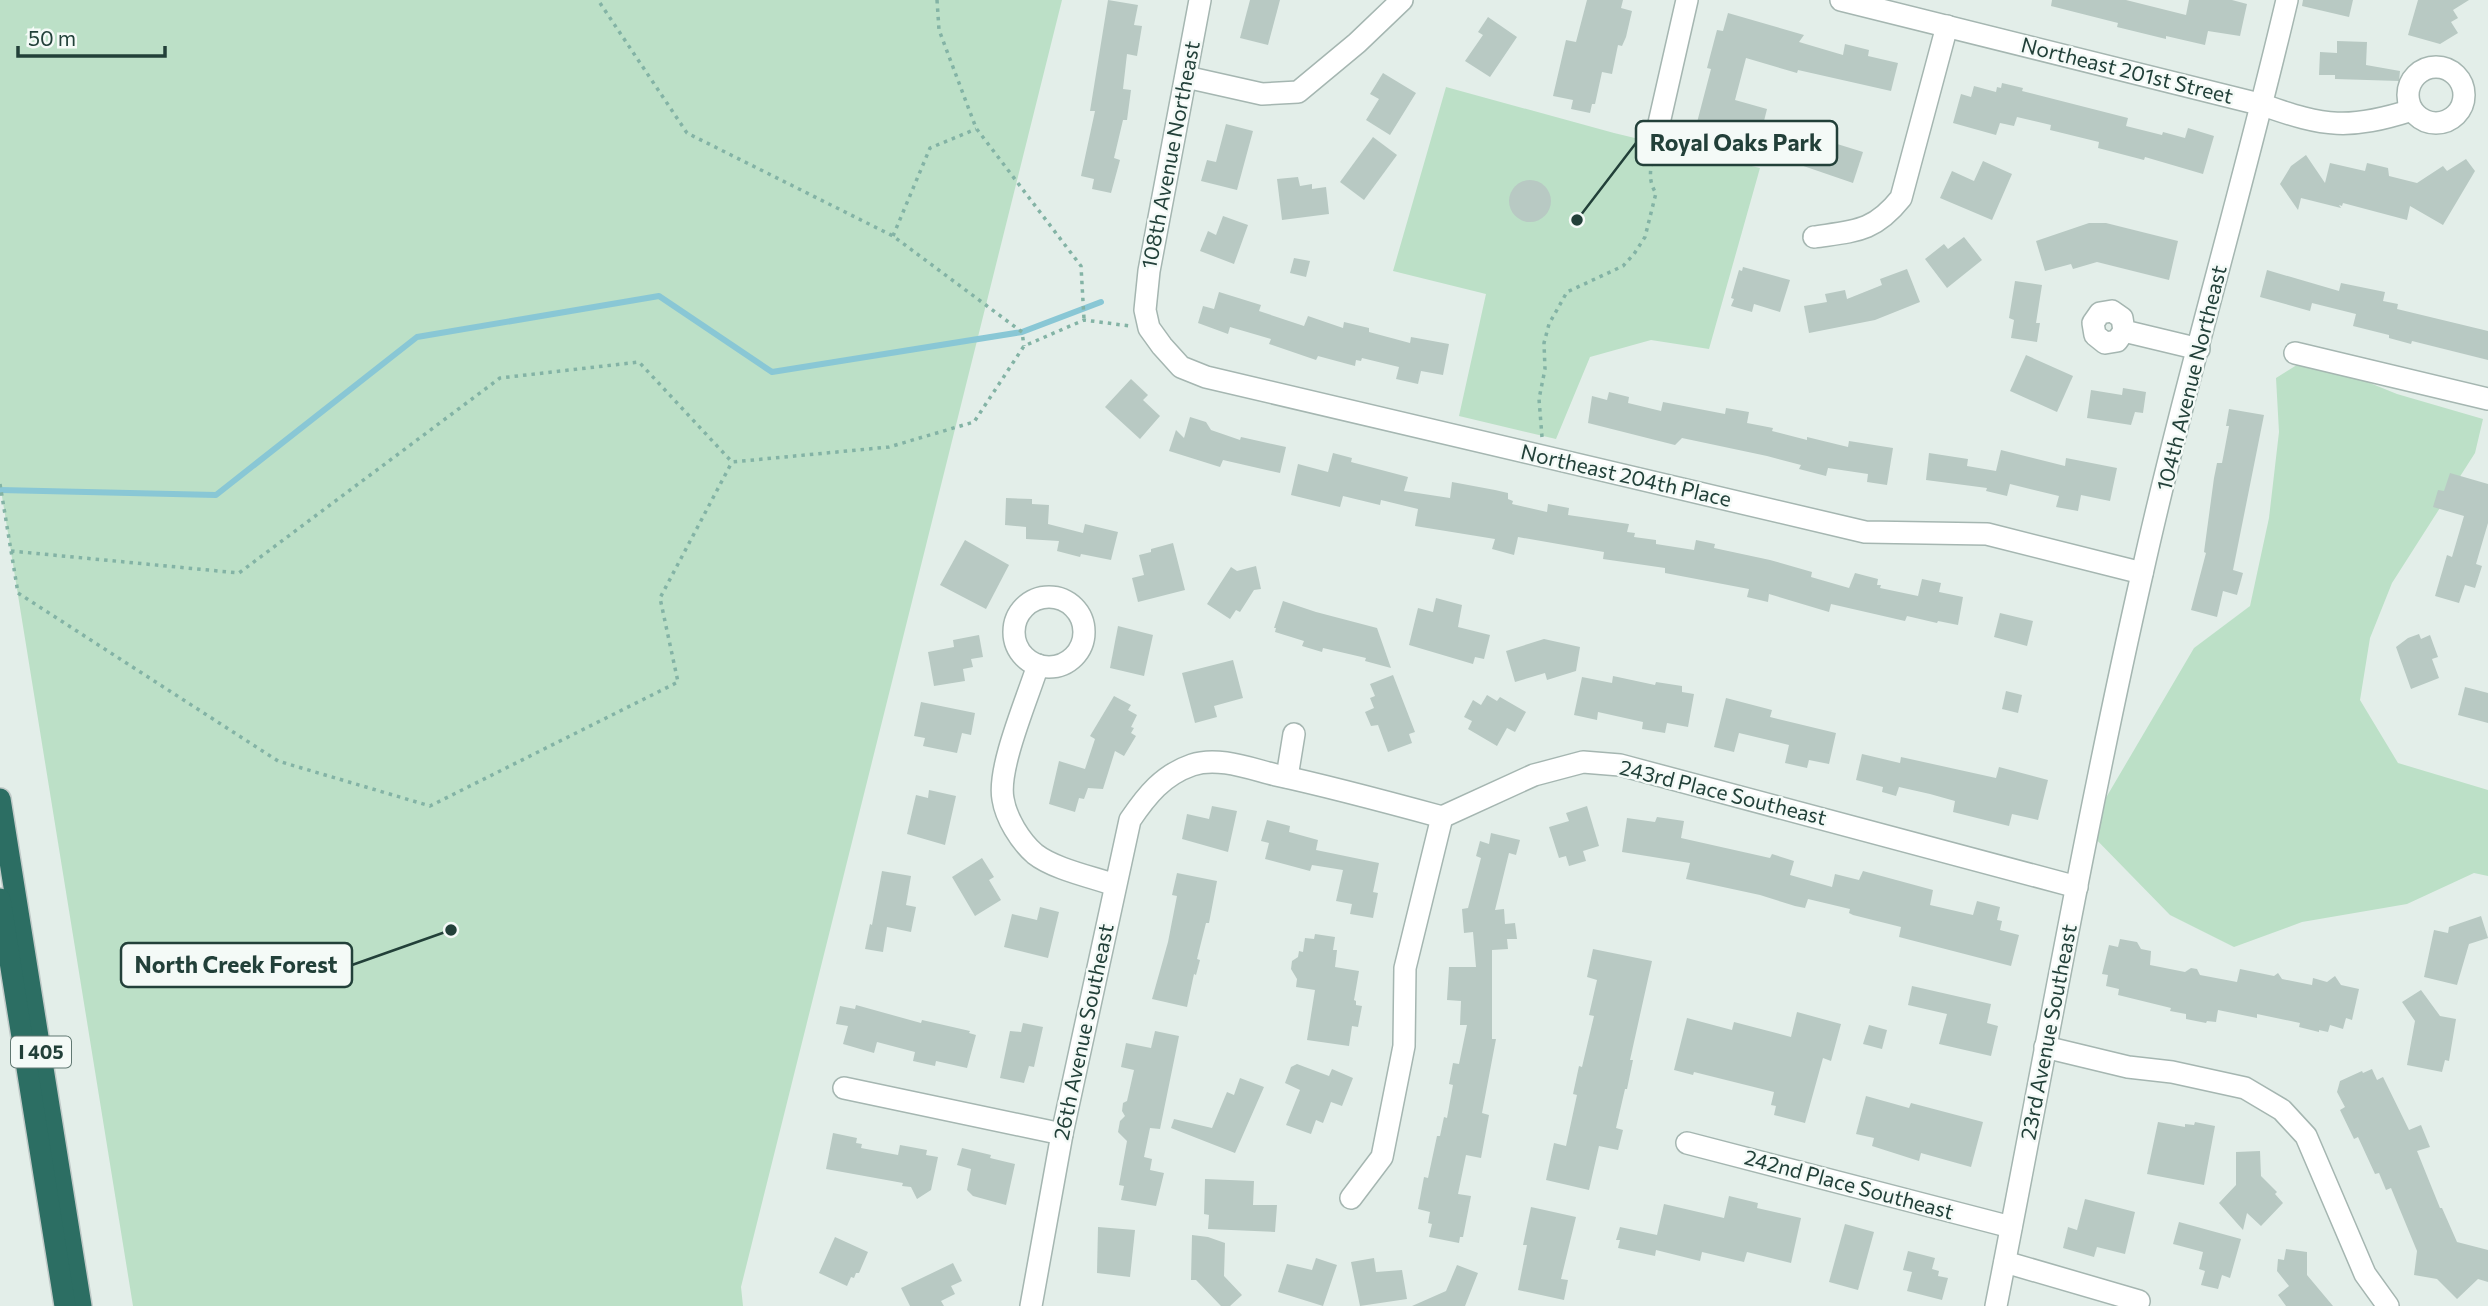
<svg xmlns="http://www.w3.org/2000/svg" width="2488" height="1306" font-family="Commissioner,sans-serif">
  <rect width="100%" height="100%" fill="#e3eee9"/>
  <g fill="#bce0c7">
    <path d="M0,0H1062L741,1287L743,1306H133L0,484Z"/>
    <path d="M1446,87L1614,133L1760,168L1709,349L1651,340L1590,357L1556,439L1459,416L1486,294L1393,271Z"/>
    <path d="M2308,358L2397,394L2483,419L2475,453L2392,583L2370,638L2360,700L2398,763L2488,790V876L2474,873L2407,904L2302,922L2234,947L2170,915L2087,830L2194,648L2250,606L2269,518L2279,432L2276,378Z"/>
  </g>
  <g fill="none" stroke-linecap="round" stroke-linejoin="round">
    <path stroke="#89c7d5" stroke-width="6" d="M0,490L216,495L417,337L659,296L772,372L1022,332L1101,302"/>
  </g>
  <g fill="#b8c9c3">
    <path d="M1108,0L1138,5L1134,25L1142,26L1137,56L1127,54L1123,89L1131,90L1127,120H1123L1114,158L1120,160L1111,193L1092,189L1094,179L1081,176L1095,111H1090Z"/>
    <path d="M1250,0H1280L1268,45L1240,38Z"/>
    <path d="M1587,0H1623L1621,8L1632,11L1626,37L1622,46L1618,45L1612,74L1602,72L1595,104H1592L1590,113L1571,109L1573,100L1553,96L1566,40L1576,42Z"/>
    <path d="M2052,0H2126L2186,15L2189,0H2232L2247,4L2240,36L2208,31L2205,45L2166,36V39L2117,27L2118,23L2051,6Z"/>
    <path d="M2303,0H2353L2349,17L2302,6Z"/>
    <path d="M2418,0H2469L2453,10L2458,18L2451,22L2458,33L2440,44L2408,35Z"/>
    <path d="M1728,13L1804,35L1799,42L1843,55L1845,44L1869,50L1868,56L1898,63L1891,91L1798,70L1797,73L1746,58L1735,100L1767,109L1759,141L1738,136L1737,141L1695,130L1711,69L1707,68L1717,30L1723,31Z"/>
    <path d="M1488,17L1517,37L1490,77L1465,61L1483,35L1478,32Z"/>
    <path d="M2337,41L2367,42L2366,65L2400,71L2399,81L2335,79V75H2319L2320,52L2337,53Z"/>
    <path d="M1383,73L1416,93L1390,135L1366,120L1379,99L1370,94Z"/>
    <path d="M2002,83L2023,88L2022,91L2128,118L2126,126L2162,135L2163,132L2185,138L2188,128L2214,136L2203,174L2145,157L2144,160L2098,148L2099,142L2050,130L2051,125L2017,117L2014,126L2000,123L1996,135L1953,123L1961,94L1971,97L1974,86L1996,92L1997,87L2001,88Z"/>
    <path d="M1226,124L1253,131L1237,190L1201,181L1207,160L1216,162Z"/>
    <path d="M1792,130L1863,152L1853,183L1783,159Z"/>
    <path d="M1373,137L1397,155L1364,200L1340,182Z"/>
    <path d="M2306,155L2325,183L2330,163L2365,171L2367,163L2388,168L2389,176L2417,183L2443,166L2447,171L2466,159L2475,171L2443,225L2410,206L2407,220L2343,203L2342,206L2339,205L2341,208L2301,198L2298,210L2280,184L2291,166Z"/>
    <path d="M1983,161L2012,174L1992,220L1940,198L1952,171L1974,181Z"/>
    <path d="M1298,177L1300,186L1312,184V189L1326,187L1329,214L1282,220L1277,179Z"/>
    <circle cx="1530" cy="201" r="21"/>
    <path d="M1223,216L1248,225L1234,264L1200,251L1208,231L1216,235Z"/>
    <path d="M2089,223H2106L2178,241L2169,280L2097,262L2073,269L2071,264L2045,271L2036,241Z"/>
    <path d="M1964,237L1982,260L1947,288L1925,259L1944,244L1948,249Z"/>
    <path d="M1294,258L1310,261L1306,277L1290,273Z"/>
    <path d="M1743,267L1790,280L1780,312L1754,304L1752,312L1731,306L1734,299L1731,298L1739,270L1742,271Z"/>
    <path d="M1907,269L1920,302L1875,320L1809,333L1804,306L1827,302L1825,294L1845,290L1847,299L1882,285L1880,279Z"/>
    <path d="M2267,270L2339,291L2341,283L2385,292L2383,301L2398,304L2397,309L2488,331V360L2412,341L2411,344L2389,338V335L2353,326L2356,314L2312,303L2310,311L2260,297Z"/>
    <path d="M2015,281L2042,285L2036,323H2040L2037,342L2011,338L2014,320L2009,318Z"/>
    <path d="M1219,292L1261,305L1259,311L1304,326L1308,316L1343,328L1344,322L1369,328V332L1410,343L1411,337L1449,344L1443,375L1421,371L1418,384L1396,379L1399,367L1362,358L1361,361L1356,360L1355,366L1318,356L1316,360L1269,344L1271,339L1230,327L1228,334L1198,323L1203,306L1214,309Z"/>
    <path d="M2026,355L2073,376L2057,412L2010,391Z"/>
    <path d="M1131,379L1148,395L1143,400L1160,416L1140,439L1105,407Z"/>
    <path d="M2123,388L2146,392L2143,413L2135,412L2131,425L2087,418L2091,390L2122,395Z"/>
    <path d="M1609,392L1629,397L1628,403L1661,411L1663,402L1725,414L1726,408L1749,412L1747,423L1773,428L1772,431L1807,440V437L1848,447L1849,441L1893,448L1887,485L1867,482L1868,474L1828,468L1826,476L1799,469L1801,465L1767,456L1682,438L1675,445L1588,423L1592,396L1607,400Z"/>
    <path d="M2229,409L2264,415L2233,570L2243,573L2237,595L2223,591L2217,617L2191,610L2206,553L2204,552L2214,478L2217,463H2222L2229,426H2226Z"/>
    <path d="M1190,417L1206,422L1211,430L1240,440L1241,437L1286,447L1280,473L1223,460L1220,467L1169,451L1176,430L1184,438Z"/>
    <path d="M2001,450L2065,466L2066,458L2117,468L2110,501L2081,495L2078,511L2056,507L2059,496L2010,484L2007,496L1986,491L1987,488L1926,480L1929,453L1968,459L1967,466L1996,471Z"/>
    <path d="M1333,453L1352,458L1351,462L1408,477L1404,491L1450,498L1452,482L1495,490L1508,493V499L1513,501L1512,504L1547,512L1548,504L1569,508L1568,515L1629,524L1627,532L1635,533L1634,537L1656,540V544L1694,550L1696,540L1715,544L1714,548L1770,560L1812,572L1811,577L1849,588L1855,573L1878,579L1877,585H1881L1880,588L1918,596L1922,579L1941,583L1939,592L1963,597L1958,625L1938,621L1937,623L1907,616L1905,621L1831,604L1829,612L1769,594L1768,602L1747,597L1749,589L1665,573V568L1603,559L1604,552L1518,537L1514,555L1492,549L1495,539L1415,526L1418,509L1381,500L1380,505L1343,496L1340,507L1291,495L1298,464L1328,472Z"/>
    <path d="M2450,473L2488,484V523L2476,564L2482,566L2475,588L2465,585L2459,603L2435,596L2447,555L2452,557L2464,516L2433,507L2438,490L2444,491Z"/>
    <path d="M1006,498L1032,499V504L1049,505L1048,524L1083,533L1085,524L1118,532L1111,560L1081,554L1080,557L1057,551L1059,541L1026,539V527L1005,525Z"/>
    <path d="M965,540L1009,565L986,609L940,585Z"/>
    <path d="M1173,543L1185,590L1138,602L1132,578L1144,575L1139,555L1151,552V549Z"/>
    <path d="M1256,566L1261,589L1254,590L1240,612L1236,610L1230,619L1207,604L1231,567L1237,571Z"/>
    <path d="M1436,598L1462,605L1458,627L1490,635L1484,659L1475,657L1473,664L1409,645L1418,608L1433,612Z"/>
    <path d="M1283,601L1316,612L1377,628L1391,668L1365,661L1366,658L1323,648L1322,652L1302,646L1304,641L1275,632L1276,628H1274Z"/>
    <path d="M2000,613L2033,621L2027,646L1994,637Z"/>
    <path d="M1118,626L1153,635L1144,676L1110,668Z"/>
    <path d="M2419,634L2421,639L2430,635L2438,657L2432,659L2439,678L2411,689L2396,647L2408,638Z"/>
    <path d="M979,635L983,657L971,659L973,667L963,669L965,681L934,686L928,652L954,647L953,640Z"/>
    <path d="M1544,639L1580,647L1576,671L1547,680L1545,673L1515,682L1506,651Z"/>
    <path d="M1233,660L1243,698L1214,706L1217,717L1195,723L1182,673Z"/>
    <path d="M1393,675L1415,732L1409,734L1412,743L1388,752L1378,725L1371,726L1365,712L1374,708L1370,698L1375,696L1370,684Z"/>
    <path d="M1613,676L1655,685L1656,682L1682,686V692L1694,694L1688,727L1667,723L1665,733L1642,729L1643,722L1598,712L1597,720L1574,715L1582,677L1612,683Z"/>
    <path d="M2465,687L2488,693V723L2458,715Z"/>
    <path d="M2006,691L2022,695L2018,713L2002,709Z"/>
    <path d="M1487,695L1497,701L1500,697L1526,712L1515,732L1507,728L1497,746L1468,729L1472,721L1464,717L1473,700L1481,705Z"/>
    <path d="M1114,696L1131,705L1128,710L1137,715L1131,727L1134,728L1131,733L1136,736L1124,756L1115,751L1103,789L1088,788L1084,799L1079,798L1075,812L1049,804L1059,761L1085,769L1095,739L1090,736Z"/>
    <path d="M1726,698L1772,710L1770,717L1836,733L1829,764L1809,760L1807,768L1785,763L1789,745L1739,733L1734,752L1714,747Z"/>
    <path d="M921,702L975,713L971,735L962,733L957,753L923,746L925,738L914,736Z"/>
    <path d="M1862,754L1900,763L1901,757L1996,778L1999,767L2048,780L2038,820L2012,814L2009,826L1953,812L1955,801L1930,794L1899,787L1896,796L1882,792L1883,787L1856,780Z"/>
    <path d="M929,790L956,796L945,845L907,834L916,795L928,798Z"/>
    <path d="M1212,806L1237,811L1228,852L1182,839L1187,814L1209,819Z"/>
    <path d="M1587,806L1599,846L1583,851L1586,861L1569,866L1566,856L1559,858L1549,827L1569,821L1566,813Z"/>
    <path d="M1657,817L1684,821L1681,838L1770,858L1772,854L1794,861L1790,875L1832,887L1835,874L1859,880L1863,871L1933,890L1930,905L1973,915L1977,901L2000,907L1997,920L2002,921L2000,930L2019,935L2011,966L1899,937L1901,927L1853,915L1849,913L1850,909L1808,899L1805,908L1795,906L1760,895L1686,879L1690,863L1622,852L1627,818L1655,822Z"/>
    <path d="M1267,820L1290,826L1289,832L1318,840L1316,850L1379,863L1373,892L1378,893L1373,918L1350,914L1352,904L1336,901L1343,870L1312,865L1310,871L1265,859L1269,843L1261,841Z"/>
    <path d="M1491,833L1520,840L1516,855L1509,853L1495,910L1504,909L1505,924L1515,923L1517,939H1507L1508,949L1492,950V1039H1496L1482,1113L1489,1115L1481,1158L1466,1155L1458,1194L1471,1196L1463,1237H1460L1459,1243L1429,1237L1432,1224L1428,1223L1430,1212L1418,1209L1424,1177L1428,1178L1437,1136H1440L1444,1117L1447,1118L1453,1085L1449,1084L1453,1063L1459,1064L1467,1025H1460L1461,1001L1447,1000L1449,967H1476L1473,932L1464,933L1462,909L1468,908L1481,858L1476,856L1480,841L1489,844Z"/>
    <path d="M982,858L994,877L989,880L1001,900L975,916L952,877Z"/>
    <path d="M882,871L911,876L906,905L916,907L911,932L887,927L883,952L865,949L870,924L872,925Z"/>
    <path d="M1177,873L1217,881L1209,923H1206L1197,959L1200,960L1196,975L1194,974L1187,1007L1152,999L1168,942L1177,896L1172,895Z"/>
    <path d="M1040,907L1059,912L1048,958L1004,947L1012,914L1037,920Z"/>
    <path d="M2481,916L2488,938L2469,944L2457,985L2424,977L2434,930L2448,933L2449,927Z"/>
    <path d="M1315,934L1335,937L1333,950H1337L1335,967L1359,971L1354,1000L1356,1001V1005L1362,1006L1358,1027L1352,1026L1349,1046L1307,1040L1315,990L1296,987L1297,979L1291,969L1292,961L1298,957L1299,951L1303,952L1305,938L1314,939Z"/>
    <path d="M2120,939L2137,942L2141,949L2151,951L2150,965L2185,972L2191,968L2197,969L2200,975L2237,982L2240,969L2274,976L2278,973L2282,979L2312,985L2313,978L2327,982L2335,976L2341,985L2359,989L2352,1020L2346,1018L2343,1029L2330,1025L2328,1032L2319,1030V1032L2299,1027L2300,1023L2257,1014V1018L2218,1010L2216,1022L2207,1021L2206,1023L2186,1019V1014L2170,1011L2171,1008L2118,995L2119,989L2106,986L2108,975L2102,974L2109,945L2118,947Z"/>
    <path d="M1593,949L1652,961L1630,1060H1633L1627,1089H1625L1616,1128L1623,1130L1618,1150L1599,1146L1589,1190L1546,1180L1554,1143L1566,1146L1577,1095L1573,1094L1579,1066L1582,1067L1594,1016L1589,1015L1597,980L1587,977Z"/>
    <path d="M1912,986L1991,1004L1987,1023L1998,1026L1991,1056L1939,1044L1947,1014L1908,1005Z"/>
    <path d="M2421,990L2440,1016L2456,1019L2449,1061L2445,1060L2442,1072L2407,1065L2415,1021L2402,1002Z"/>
    <path d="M856,1005L921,1023L922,1020L970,1031L969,1033L976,1035L967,1068L936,1061L935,1066L913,1061L915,1052L877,1042L874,1053L843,1044L848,1026L836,1024L840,1006L855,1009Z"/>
    <path d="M1797,1012L1841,1024L1831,1061L1823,1058L1805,1123L1774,1115L1776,1106L1771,1105L1774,1092L1694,1072L1693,1075L1674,1070L1687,1018L1732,1030L1734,1022L1791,1037Z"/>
    <path d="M1023,1023L1043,1027L1034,1067L1029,1066L1024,1083L1000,1078L1010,1031L1021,1032Z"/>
    <path d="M1869,1025L1887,1030L1882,1049L1863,1044Z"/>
    <path d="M1155,1031L1179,1036L1160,1129L1150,1128L1144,1157L1152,1159L1150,1170L1164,1173L1156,1206L1121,1200L1124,1186L1119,1185L1127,1141L1118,1132L1120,1121L1125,1116L1122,1111L1123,1103L1127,1101L1134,1070L1121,1067L1126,1043L1151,1048Z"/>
    <path d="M1297,1064L1329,1076L1332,1069L1353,1078L1342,1106L1331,1102L1323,1123L1316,1120L1311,1134L1286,1125L1300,1090L1285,1083L1291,1067Z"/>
    <path d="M2372,1069L2377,1080L2383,1077L2409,1130L2421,1125L2430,1147L2417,1151L2440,1208H2442L2457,1242L2488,1250V1282L2478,1279L2457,1299L2437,1279L2414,1275L2417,1251L2391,1188L2386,1190L2379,1173L2375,1174L2358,1137L2354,1139L2340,1110L2345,1107L2337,1092L2340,1081L2362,1071L2363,1073Z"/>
    <path d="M1240,1078L1264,1087L1235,1153L1171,1128L1174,1119L1212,1128L1227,1092L1234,1095Z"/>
    <path d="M1866,1096L1909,1108L1911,1103L1983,1122L1971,1167L1921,1153L1919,1161L1872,1146L1874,1138L1856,1134Z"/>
    <path d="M2158,1122L2185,1127V1124L2194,1125L2195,1122L2215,1126L2204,1185L2147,1174Z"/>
    <path d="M833,1133L857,1138L856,1143L862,1144L861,1148L898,1155L900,1145L927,1150L926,1155L938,1157L931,1190L917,1199L911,1187L902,1186L903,1183L826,1169Z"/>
    <path d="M962,1148L991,1155L990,1158L1015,1164L1006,1205L973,1196L967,1190L971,1169L957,1165Z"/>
    <path d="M2260,1151L2261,1176L2277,1192L2275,1194L2283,1203L2261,1226L2247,1213L2243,1230L2219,1203L2236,1185V1152Z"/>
    <path d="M1205,1179L1254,1181L1253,1205H1277L1275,1232L1208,1229L1209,1215L1204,1214Z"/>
    <path d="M1729,1196L1758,1203L1757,1208L1801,1218L1791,1263L1747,1252L1744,1262L1702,1252L1700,1261L1656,1250L1655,1256L1618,1248L1620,1240H1616L1620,1227L1657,1235L1664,1204L1724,1218Z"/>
    <path d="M2085,1199L2135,1212L2125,1254L2097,1247L2094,1257L2063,1248L2068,1227L2077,1230Z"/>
    <path d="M1531,1207L1576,1217L1561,1279L1568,1280L1564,1300L1518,1290L1527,1245H1523Z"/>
    <path d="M2179,1222L2241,1239L2230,1278L2222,1275L2218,1289L2201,1285L2205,1271L2199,1269L2203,1252L2173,1244Z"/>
    <path d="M1845,1224L1874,1232L1858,1290L1829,1282Z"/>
    <path d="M1098,1227L1135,1230L1130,1277L1097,1273Z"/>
    <path d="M1192,1235L1208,1237L1225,1243L1224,1276L1242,1295L1230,1306H1221L1196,1280H1191Z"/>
    <path d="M835,1237L868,1252L859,1273H856L854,1278L851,1277L847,1286L819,1273Z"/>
    <path d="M2286,1249L2307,1252V1275L2333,1306H2286L2278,1295L2289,1286L2277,1271L2278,1259L2284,1260Z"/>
    <path d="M1908,1251L1935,1258L1932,1269L1939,1271L1938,1276L1948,1278L1942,1300L1907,1291L1912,1272L1903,1270Z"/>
    <path d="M1316,1258L1337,1265L1323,1306L1278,1292L1287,1264L1312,1270Z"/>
    <path d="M1374,1258L1376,1272L1402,1270L1407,1299L1360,1306L1351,1262Z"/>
    <path d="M953,1263L962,1281L951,1286L955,1294L941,1301L944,1306H910L901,1288Z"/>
    <path d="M1457,1265L1478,1273L1465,1306H1412L1446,1291Z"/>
  </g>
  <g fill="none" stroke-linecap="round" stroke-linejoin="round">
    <defs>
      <g id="minor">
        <path d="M1200,0L1149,271L1145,310L1149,328L1162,346L1181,367L1206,377L1865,532L1987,534L2142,573"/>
        <path d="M1841,0L2263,105C2325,127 2349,130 2412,110"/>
        <circle cx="2436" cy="95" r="28"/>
        <path d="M1186,77L1262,94L1298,92L1357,43L1402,0"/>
        <path d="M1657,132L1687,0"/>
        <path d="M1814,237C1855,231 1874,232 1901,198L1947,26"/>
        <path d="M2124,331L2117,341L2105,343L2095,335L2093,323L2100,313L2112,311L2122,318L2124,331L2199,349"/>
        <path d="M2295,353L2488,399"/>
        <circle cx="1049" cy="632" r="35"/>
        <path d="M1038,665C1028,697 997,768 1003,799C1006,818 1020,841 1035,854C1054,869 1092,877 1115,885"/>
        <path d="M1287,777L1294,734"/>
        <path d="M2045,1047L2128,1067L2172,1072L2245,1088L2282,1110L2306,1136L2365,1274L2388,1306"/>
        <path d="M844,1088L1062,1134"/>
        <path d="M1687,1143L2011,1227"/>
        <path d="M1351,1198L1382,1157L1404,1046L1405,968L1442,817"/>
        <path d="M2005,1262L2139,1301"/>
        <path d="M1031,1306L1062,1134L1130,820C1147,795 1163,775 1192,765C1218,756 1251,769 1276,775C1332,787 1387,802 1442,817L1534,775L1583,762L1620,765L2077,887"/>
        <path d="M1996,1306C2044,1062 2087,816 2142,574C2185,381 2242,192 2287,0"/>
      </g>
      <g id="motorway">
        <path d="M0,799L81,1306"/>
        <path d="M0,899L65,1306"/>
      </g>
    </defs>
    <use href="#minor" stroke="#a5b6b1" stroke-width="24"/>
    <use href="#motorway" stroke="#c1cac8" stroke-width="24"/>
    <g stroke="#83b3a5" stroke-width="3.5" stroke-dasharray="3.5 5" stroke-linecap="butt">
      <path d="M937,0L939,30L976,128L1081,266L1084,319"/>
      <path d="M600,3L687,133L893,236L1022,332L1024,346"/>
      <path d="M893,236L930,148L976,129"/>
      <path d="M1542,437L1539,399L1545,369L1544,343L1549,324L1567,292L1623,266L1634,254L1645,237L1656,193C1647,180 1651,166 1654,151"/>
      <path d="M0,484L18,593L278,761L430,806L678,682L660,598L732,462"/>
      <path d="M11,551L239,573L500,378L639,362L732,462L889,447L974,422L1024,346L1084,320L1130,326"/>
    </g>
    <use href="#minor" stroke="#fff" stroke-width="21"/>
    <use href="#motorway" stroke="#2c6e63" stroke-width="21"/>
  </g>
  <g text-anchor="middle" stroke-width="5" stroke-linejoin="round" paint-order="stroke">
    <rect fill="#f4faf7" stroke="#617872" stroke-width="2" x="11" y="1036.5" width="60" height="31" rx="5"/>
    <g font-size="19" font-weight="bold" fill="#224039">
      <text x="41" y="1059">I 405</text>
    </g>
    <g font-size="21" fill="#224039" stroke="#f4faf7">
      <text transform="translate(2127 71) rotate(14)" y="7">Northeast 201st Street</text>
      <text transform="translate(1171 155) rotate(-79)" y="7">108th Avenue Northeast</text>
      <text transform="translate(2192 378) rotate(-76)" y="7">104th Avenue Northeast</text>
      <text transform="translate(1626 476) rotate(13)" y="7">Northeast 204th Place</text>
      <text transform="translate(1723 793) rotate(14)" y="7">243rd Place Southeast</text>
      <text transform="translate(1084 1032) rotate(-78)" y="7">26th Avenue Southeast</text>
      <text transform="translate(2049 1032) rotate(-79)" y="7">23rd Avenue Southeast</text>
      <text transform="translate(1849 1185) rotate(15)" y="7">242nd Place Southeast</text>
    </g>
  </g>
  <path fill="none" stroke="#224039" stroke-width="2.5" d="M1577 220L1636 143M451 930L352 965"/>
  <g fill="#224039" stroke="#f4faf7" stroke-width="2.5">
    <circle cx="1577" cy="220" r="7"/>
    <circle cx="451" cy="930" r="7"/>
  </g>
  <g fill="#f4faf7" stroke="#224039" stroke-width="2.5">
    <rect x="1636" y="121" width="201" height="44" rx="7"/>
    <rect x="121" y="943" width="231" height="44" rx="7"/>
  </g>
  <g font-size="23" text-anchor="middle" font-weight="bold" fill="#224039">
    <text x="1736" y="151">Royal Oaks Park</text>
    <text x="236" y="973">North Creek Forest</text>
  </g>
  <path d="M18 46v10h147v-10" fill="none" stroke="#224039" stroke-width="3.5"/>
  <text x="28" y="46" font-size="21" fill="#224039" stroke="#f4faf7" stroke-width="5" paint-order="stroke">50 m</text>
</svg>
